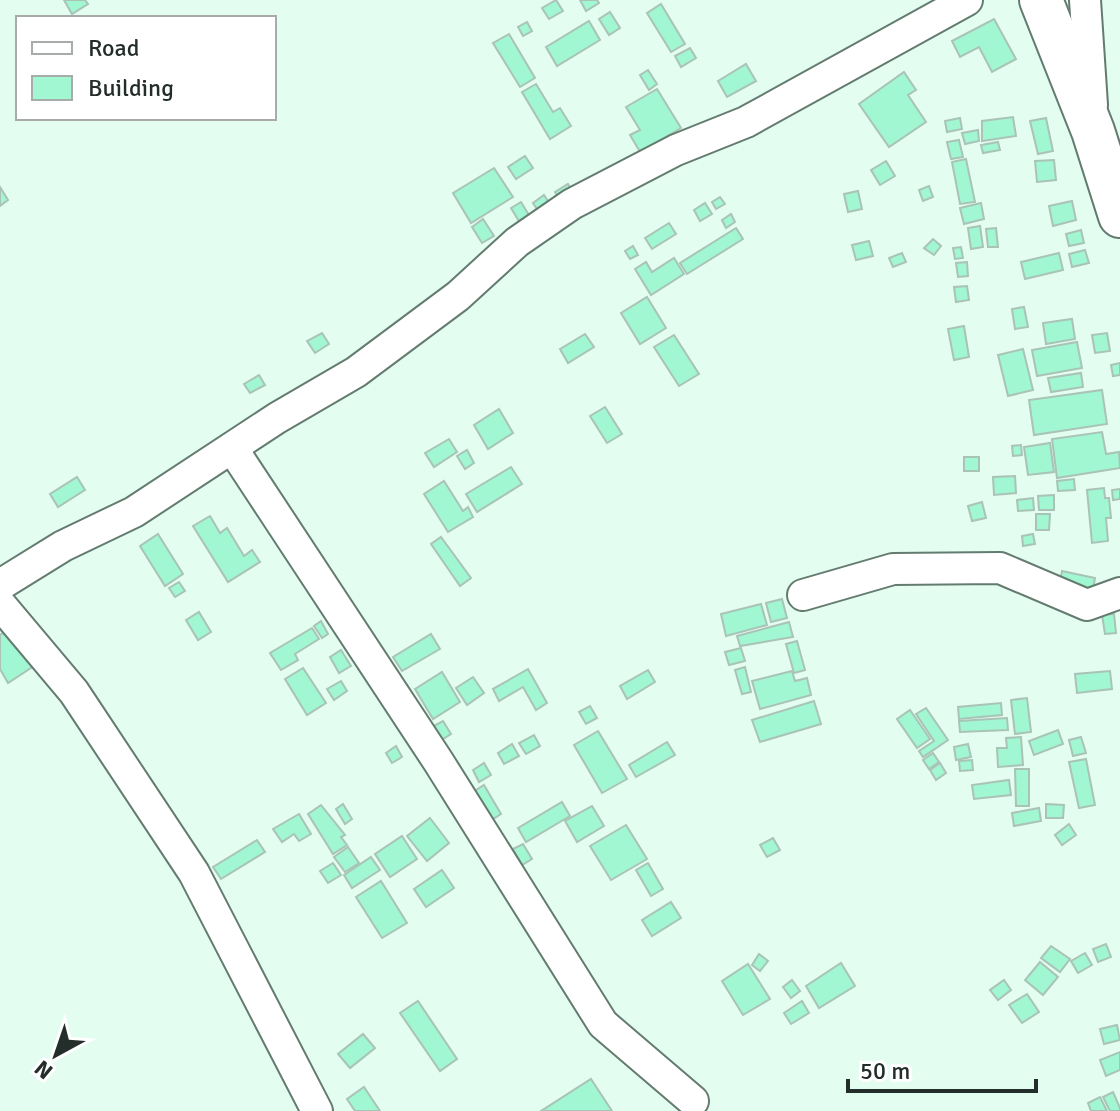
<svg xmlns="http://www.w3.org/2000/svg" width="1120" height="1111" font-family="Signika,sans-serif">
  <rect width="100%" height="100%" fill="#e3fdf0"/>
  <g fill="#a0f7d1" stroke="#aac3b7" stroke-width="2">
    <path d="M64,0H85L88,4L72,14Z"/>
    <path d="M556,0L563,11L549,19L542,8Z"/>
    <path d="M580,0H597L599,3L586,11Z"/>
    <path d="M661,4L685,44L671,52L647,13Z"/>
    <path d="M610,12L620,28L609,35L599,19Z"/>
    <path d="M994,19L1016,59L992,72L979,47L960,57L952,41Z"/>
    <path d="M589,21L600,40L557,66L546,47Z"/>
    <path d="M527,22L532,31L523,36L518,27Z"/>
    <path d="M509,34L535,78L520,87L493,43Z"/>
    <path d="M690,48L696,58L681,67L675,56Z"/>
    <path d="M746,64L756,81L727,97L718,81Z"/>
    <path d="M648,70L657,84L649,90L640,75Z"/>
    <path d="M904,72L916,90L908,95L926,122L889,147L859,104Z"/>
    <path d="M536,84L553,112L560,108L571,126L550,139L522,92Z"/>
    <path d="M657,89L681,128L640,152L630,135L640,130L626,107Z"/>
    <path d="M1013,117L1016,136L982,141V121Z"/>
    <path d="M960,118L962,129L947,132L945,121Z"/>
    <path d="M1046,118L1053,151L1038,154L1030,121Z"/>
    <path d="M978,130L979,141L965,144L962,133Z"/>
    <path d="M959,140L963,157L951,159L947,142Z"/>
    <path d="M998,142L1000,150L983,153L981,145Z"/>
    <path d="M525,156L533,168L516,179L508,167Z"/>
    <path d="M966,159L975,202L960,204L952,162Z"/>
    <path d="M1054,160L1056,180L1037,182L1035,161Z"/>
    <path d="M886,161L895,176L880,185L871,170Z"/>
    <path d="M494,168L513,197L471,223L453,193Z"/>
    <path d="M568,184L574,194L561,201L555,192Z"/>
    <path d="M929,186L933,197L923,201L919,190Z"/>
    <path d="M0,187L8,200L0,206Z"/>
    <path d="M858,191L862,209L848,212L844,194Z"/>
    <path d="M544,195L552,207L540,214L533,203Z"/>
    <path d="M720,197L725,204L716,209L712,202Z"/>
    <path d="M1072,201L1076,220L1053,226L1049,206Z"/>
    <path d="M521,202L530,217L520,223L511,208Z"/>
    <path d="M705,203L712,214L700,221L694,210Z"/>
    <path d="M981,203L984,219L964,224L960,208Z"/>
    <path d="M731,214L735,222L726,228L722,220Z"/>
    <path d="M483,219L494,236L482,243L472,227Z"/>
    <path d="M669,223L676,234L652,249L645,238Z"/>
    <path d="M980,226L983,247L971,249L968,228Z"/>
    <path d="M736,228L743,239L687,274L680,263Z"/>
    <path d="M996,228L998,247H988L986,229Z"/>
    <path d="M1081,230L1084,243L1069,246L1066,234Z"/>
    <path d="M933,239L941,246L934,255L924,248Z"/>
    <path d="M869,241L873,256L856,260L852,245Z"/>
    <path d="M633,246L638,255L630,259L625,251Z"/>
    <path d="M961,247L963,258L955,259L953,248Z"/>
    <path d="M1085,250L1089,263L1072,267L1069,254Z"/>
    <path d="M902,253L906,262L893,267L889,258Z"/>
    <path d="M1059,253L1063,270L1025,279L1021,262Z"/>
    <path d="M674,258L684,274L651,295L635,269L646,262L652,272Z"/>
    <path d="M967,262L968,276L958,277L956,263Z"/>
    <path d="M967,286L969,300L956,302L954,287Z"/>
    <path d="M647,297L666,328L640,344L621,313Z"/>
    <path d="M1024,307L1028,327L1015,329L1012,309Z"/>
    <path d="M1072,319L1075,339L1046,344L1043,323Z"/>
    <path d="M964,326L969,357L954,360L948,329Z"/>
    <path d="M322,333L329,344L315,353L307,341Z"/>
    <path d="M1107,333L1110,351L1095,353L1092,335Z"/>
    <path d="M585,334L594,347L568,363L560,349Z"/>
    <path d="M674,335L699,374L679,386L654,347Z"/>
    <path d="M1077,342L1082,368L1037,376L1032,350Z"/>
    <path d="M1023,349L1033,390L1008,396L998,355Z"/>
    <path d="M1120,363V375L1113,376L1111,365Z"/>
    <path d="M1081,373L1083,387L1051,392L1048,378Z"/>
    <path d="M259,375L265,385L250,393L244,384Z"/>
    <path d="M1102,390L1107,424L1034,435L1029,400Z"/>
    <path d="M605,407L622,434L607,443L590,416Z"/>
    <path d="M499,409L513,433L488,449L474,425Z"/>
    <path d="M1102,432L1106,454L1119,452L1120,468L1057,478L1052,439Z"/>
    <path d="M449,439L457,452L434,467L425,453Z"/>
    <path d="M1050,443L1054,472L1028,475L1024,447Z"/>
    <path d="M1021,445L1022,455L1013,456L1012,446Z"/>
    <path d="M467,450L474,463L465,469L457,456Z"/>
    <rect x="964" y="457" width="15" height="14"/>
    <path d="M511,467L522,484L477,512L466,494Z"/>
    <path d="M1015,476L1016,493L994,495L993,477Z"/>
    <path d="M77,477L85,490L58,507L50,494Z"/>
    <path d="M1074,479L1075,490L1058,491L1057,481Z"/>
    <path d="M444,481L463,511L468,507L473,517L448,532L424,494Z"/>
    <path d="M1104,488L1105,498H1109L1111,518H1106L1108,541L1092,543L1087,490Z"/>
    <path d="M1120,489V499L1113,500L1112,490Z"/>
    <path d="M1054,495V510H1039L1038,496Z"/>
    <path d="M1033,498L1034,510L1018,511L1017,500Z"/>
    <path d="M982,502L986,518L972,521L968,506Z"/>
    <path d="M1036,514H1050L1049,530H1036Z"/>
    <path d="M210,516L220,533L227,528L244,556L252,550L260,562L228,582L193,526Z"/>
    <path d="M158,534L183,574L165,586L140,546Z"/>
    <path d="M1033,534L1035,544L1023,546L1022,536Z"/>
    <path d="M441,537L471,578L460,586L431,544Z"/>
    <path d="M1062,571L1095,578L1092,594L1059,588Z"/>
    <path d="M179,582L185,591L175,597L169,588Z"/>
    <path d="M782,599L787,618L771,622L766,603Z"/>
    <path d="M761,604L767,625L726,636L721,614Z"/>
    <path d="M199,612L211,632L198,640L186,620Z"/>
    <path d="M1114,614L1116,633L1105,634L1102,615Z"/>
    <path d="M321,621L328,634L322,638L314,626Z"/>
    <path d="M789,622L793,637L740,646L737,636Z"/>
    <path d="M10,628L34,666L8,683L0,669V635Z"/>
    <path d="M312,628L319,639L295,654L298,660L281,670L270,653Z"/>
    <path d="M431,634L440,649L402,671L393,657Z"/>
    <path d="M797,641L805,670L794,673L786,644Z"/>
    <path d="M741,648L745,661L729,665L725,652Z"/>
    <path d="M341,650L351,666L339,673L330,657Z"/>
    <path d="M745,667L751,692L742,694L735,670Z"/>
    <path d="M303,668L326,703L307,715L285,679Z"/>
    <path d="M528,669L547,703L536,710L523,687L499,701L493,689Z"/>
    <path d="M648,670L655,682L627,699L620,686Z"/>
    <path d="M792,671L795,681L807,678L811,695L760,709L752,681Z"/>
    <path d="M1110,671L1112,689L1077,693L1075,674Z"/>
    <path d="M442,672L460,702L433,719L415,689Z"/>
    <path d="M473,677L484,693L467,705L456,688Z"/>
    <path d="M341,681L347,691L334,700L327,689Z"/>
    <path d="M1027,698L1031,732L1015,734L1011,700Z"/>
    <path d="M814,701L821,724L760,742L752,720Z"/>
    <path d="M1001,703L1002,715L959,719L958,707Z"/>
    <path d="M590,706L597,718L586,724L579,712Z"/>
    <path d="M926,708L948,740L923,757L919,751L934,741L916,714Z"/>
    <path d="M910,710L930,739L917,748L897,719Z"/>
    <path d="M1007,718L1008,730L960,732L959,721Z"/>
    <path d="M443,721L451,734L440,741L432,727Z"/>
    <path d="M1058,730L1063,744L1034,755L1029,741Z"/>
    <path d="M598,731L627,779L602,793L574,745Z"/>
    <path d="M534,735L540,746L526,754L519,743Z"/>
    <path d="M1021,737L1023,765L998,767L997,748H1007L1006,738Z"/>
    <path d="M1081,737L1086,753L1073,756L1069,740Z"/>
    <path d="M667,742L675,755L636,777L629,765Z"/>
    <path d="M512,744L519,756L504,764L498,753Z"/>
    <path d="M968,744L971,757L956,760L954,747Z"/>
    <path d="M396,746L402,757L392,763L386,753Z"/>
    <path d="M933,753L939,762L929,769L923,760Z"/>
    <path d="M1086,759L1095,805L1079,808L1069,762Z"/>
    <path d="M972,760L973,770L960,771L959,761Z"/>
    <path d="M484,763L491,775L479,782L473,770Z"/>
    <path d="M940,763L946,773L936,780L930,770Z"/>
    <path d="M1015,769H1029V806H1016Z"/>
    <path d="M1009,780L1011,795L974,799L972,785Z"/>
    <path d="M484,785L501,814L490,821L473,792Z"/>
    <path d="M562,802L570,816L526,842L518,828Z"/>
    <path d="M343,804L352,819L345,824L336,809Z"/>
    <path d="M1046,804L1064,805L1063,818H1046Z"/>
    <path d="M321,805L345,835L341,837L347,845L333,854L308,814Z"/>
    <path d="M592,806L604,826L577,842L565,821Z"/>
    <path d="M1039,808L1041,821L1014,826L1012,813Z"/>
    <path d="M299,814L311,834L299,841L294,834L282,842L273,829Z"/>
    <path d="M430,818L449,843L427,861L407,836Z"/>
    <path d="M1069,824L1076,835L1062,845L1055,835Z"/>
    <path d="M626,825L647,859L611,880L590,846Z"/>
    <path d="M402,836L417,859L390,877L375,854Z"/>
    <path d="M773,838L780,850L767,857L760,845Z"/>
    <path d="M257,840L265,852L221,879L213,867Z"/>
    <path d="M523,844L532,859L522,865L513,849Z"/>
    <path d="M348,847L359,863L345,872L334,857Z"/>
    <path d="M371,857L380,870L352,888L344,875Z"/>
    <path d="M333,863L341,875L328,883L320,871Z"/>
    <path d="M648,863L663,889L651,896L636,870Z"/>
    <path d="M442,870L454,888L426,907L414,889Z"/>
    <path d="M381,881L407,923L382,938L356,897Z"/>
    <path d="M671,902L681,918L652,936L642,920Z"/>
    <path d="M1106,944L1111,957L1098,962L1093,949Z"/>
    <path d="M1051,946L1070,959L1060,972L1041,958Z"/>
    <path d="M1085,953L1092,965L1078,973L1071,961Z"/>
    <path d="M759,954L768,961L760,971L752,965Z"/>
    <path d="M1040,962L1058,977L1043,995L1025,980Z"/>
    <path d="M841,963L855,986L819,1008L806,986Z"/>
    <path d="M748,964L770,999L743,1015L722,981Z"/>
    <path d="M792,980L800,991L791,998L783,987Z"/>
    <path d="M1004,980L1011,990L998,1000L990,990Z"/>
    <path d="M1027,994L1039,1012L1022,1023L1009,1005Z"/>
    <path d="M418,1001L457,1059L440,1071L400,1013Z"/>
    <path d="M802,1001L809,1013L791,1024L784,1013Z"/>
    <path d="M1117,1025L1120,1040L1104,1044L1100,1029Z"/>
    <path d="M363,1034L375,1048L350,1068L338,1054Z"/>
    <path d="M1120,1052V1070L1106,1076L1100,1060Z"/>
    <path d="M591,1079L612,1111H541Z"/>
    <path d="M364,1087L380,1111H355L347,1099Z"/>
    <path d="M1113,1092L1120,1108V1111H1110L1103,1097Z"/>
    <path d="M1100,1097L1107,1111H1091L1088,1103Z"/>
  </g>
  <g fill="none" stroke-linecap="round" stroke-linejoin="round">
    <defs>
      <g id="minor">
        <path d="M1085,0L1092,105"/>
        <path d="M232,448L438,761L603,1024L693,1101"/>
        <path d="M0,585L63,546L134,512L277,418L356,372L458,296L517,242L572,204L676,150L746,122L967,0"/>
        <path d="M803,595L893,569L1000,568L1087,605L1120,593"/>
        <path d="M0,604L74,692L194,873L317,1111"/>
      </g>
      <path id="highway" d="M1041,0L1093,131L1120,216"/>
    </defs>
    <use href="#minor" stroke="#647b70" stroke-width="34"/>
    <use href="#highway" stroke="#647b70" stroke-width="46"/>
    <use href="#minor" stroke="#fff" stroke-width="30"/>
    <use href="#highway" stroke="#fff" stroke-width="42"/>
  </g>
  <rect x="16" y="16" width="260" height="104" fill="#ffffff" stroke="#a7aba9" stroke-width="2"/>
  <rect x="32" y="42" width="40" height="12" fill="#ffffff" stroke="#a7aba9" stroke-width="2"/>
  <text x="88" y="56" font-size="24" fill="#232d29">Road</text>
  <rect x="32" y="76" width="40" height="24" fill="#a0f7d1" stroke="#a7aba9" stroke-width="2"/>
  <text x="88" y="96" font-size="24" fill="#232d29">Building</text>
  <g transform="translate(56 1055) rotate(220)" stroke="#ffffff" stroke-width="6" paint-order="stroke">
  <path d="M0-6L14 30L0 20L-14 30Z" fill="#232d29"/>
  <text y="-12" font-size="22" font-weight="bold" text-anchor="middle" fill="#232d29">N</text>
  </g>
  <path d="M848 1079v12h188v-12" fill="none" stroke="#232d29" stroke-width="4"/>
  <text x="860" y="1079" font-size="24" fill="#232d29" stroke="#ffffff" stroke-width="6" paint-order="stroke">50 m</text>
</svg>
